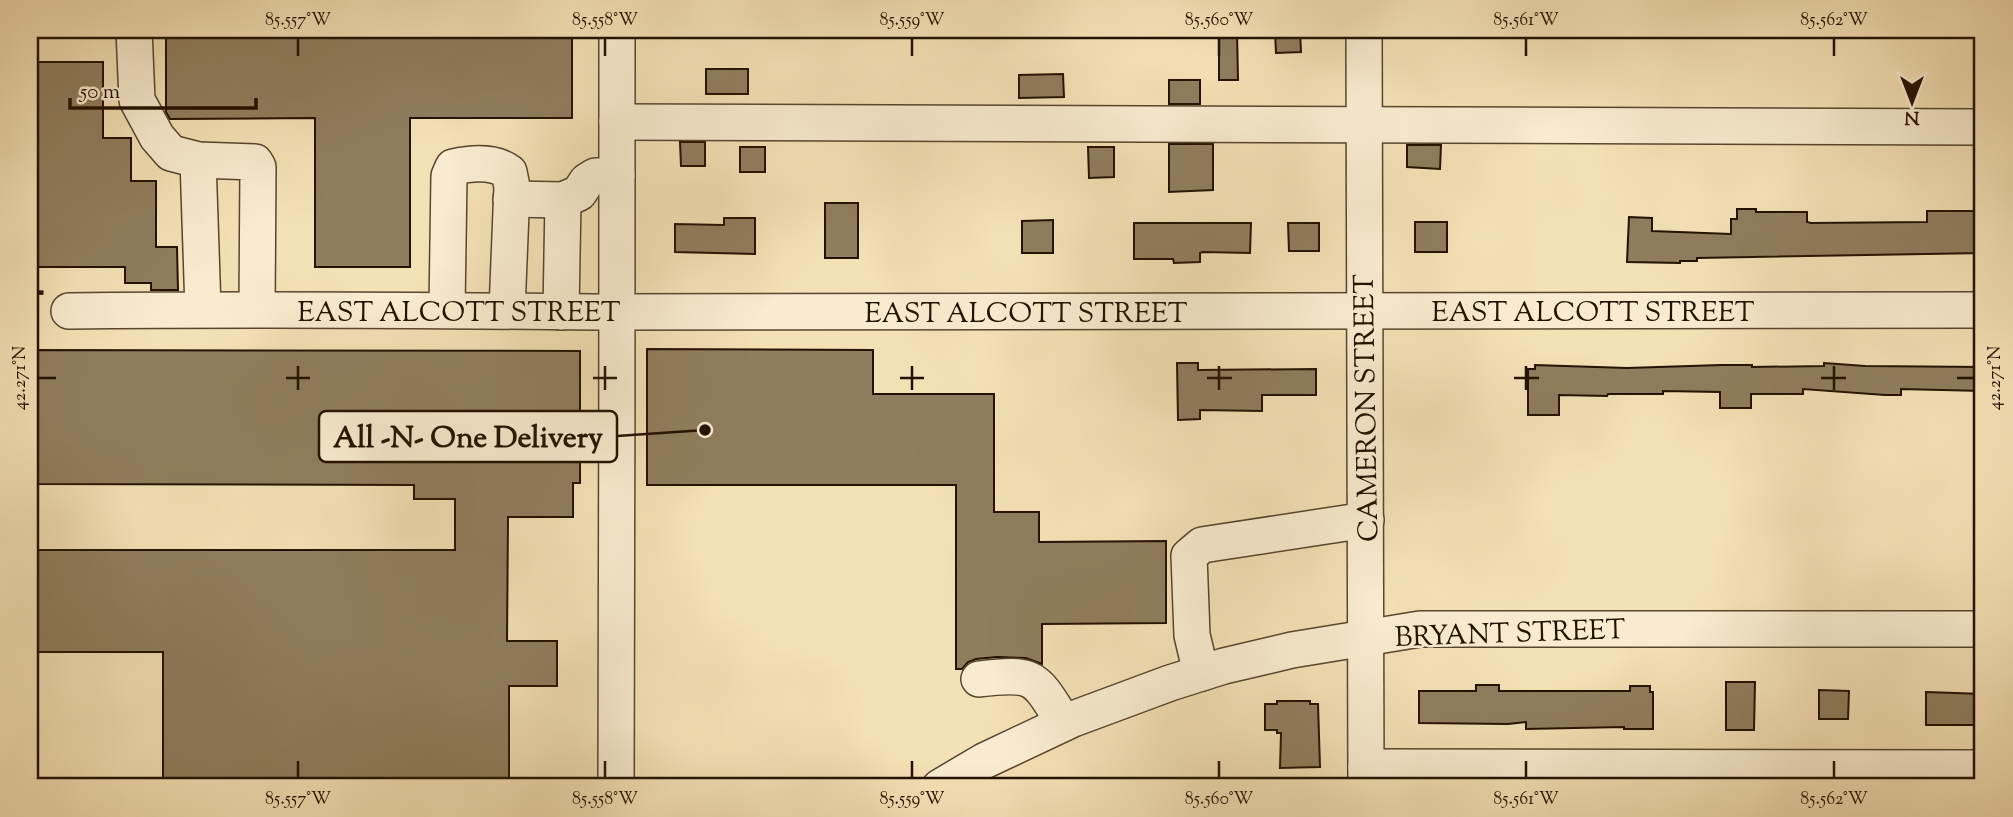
<svg xmlns="http://www.w3.org/2000/svg" width="2013" height="817" font-family="'Sorts Mill Goudy',serif">
  <rect width="100%" height="100%" fill="#f4e0b5"/>
  <filter id="stains"><feTurbulence type="fractalNoise" baseFrequency=".00286" numOctaves="4"/><feColorMatrix values="0 0 0 0 .2 0 0 0 0 .09 0 0 0 0 .02 0 0 0 .5 -.17"/></filter>
  <radialGradient id="worn" r=".72"><stop offset=".6" stop-color="#630" stop-opacity="0"/><stop offset="1" stop-color="#630" stop-opacity=".3"/></radialGradient>
  <g fill="#907d5e" stroke="#231200" stroke-width="2">
    <path d="M166,30H572V118H410V267H315V118L170,119L166,112Z"/>
    <path d="M1219,30H1237L1238,80H1219Z"/>
    <path d="M1300,31L1301,52L1276,53L1275,32Z"/>
    <path d="M30,62H103V138H131V181H156V247H177L178,290H151V283H125V267H30Z"/>
    <rect x="706" y="69" width="42" height="25"/>
    <path d="M1063,74L1064,97L1019,98V75Z"/>
    <rect x="1169" y="80" width="31" height="24"/>
    <path d="M680,142H705V166H681Z"/>
    <path d="M1169,144H1213V190L1169,192Z"/>
    <path d="M1407,145H1441L1440,169L1407,167Z"/>
    <rect x="740" y="147" width="25" height="25"/>
    <path d="M1088,147H1114V177L1089,178Z"/>
    <rect x="825" y="203" width="33" height="55"/>
    <path d="M1737,209H1756V212H1807V222L1811,223L1927,222V211H1983V253L1697,258V261H1680V263L1627,262L1629,217L1652,218V231L1731,234V219H1737Z"/>
    <path d="M724,218H755V254L675,252V224L724,225Z"/>
    <path d="M1053,220V253H1022V221Z"/>
    <rect x="1415" y="222" width="32" height="30"/>
    <path d="M1134,223H1251L1250,253L1203,252L1200,253V262L1174,263L1173,259H1134Z"/>
    <path d="M1288,223H1319V251H1289Z"/>
    <path d="M647,349L873,350V394H994V512H1039V542L1166,541V623L1042,624V664L1026,658L997,657L976,659L968,662L962,669H956V485H647Z"/>
    <path d="M30,350L580,351V483H573V517H508L507,641H557V686H509V787H163V652H30V550H455V499H414V485L30,484Z"/>
    <path d="M1177,363H1198V370L1316,369V395H1262V411L1200,410V419L1178,420Z"/>
    <path d="M1824,363L1865,366L1983,367V391L1901,389V395H1885L1803,389V394H1751V408H1720V392L1663,391V394H1608L1607,396L1559,395V415H1528V369H1535V365L1627,368L1721,365H1752V367L1824,366Z"/>
    <path d="M1726,682H1755L1754,730H1726Z"/>
    <path d="M1476,685H1499V691H1630V686H1650V692H1653V729H1624V727L1526,729V722L1508,724L1419,723V691H1476Z"/>
    <path d="M1819,690L1849,691L1848,719H1819Z"/>
    <path d="M1926,692L1983,694V725H1926Z"/>
    <path d="M1277,701H1310V704H1318L1320,767L1280,768L1281,733H1277V730H1265V704H1277Z"/>
  </g>
  <g fill="none" stroke-linecap="round" stroke-linejoin="round">
    <defs>
      <g id="minor">
        <path d="M134,30L137,100L157,137L171,153L198,160L255,162L258,167L257,309"/>
        <path d="M1364,30L1366,787"/>
        <path d="M617,122L1983,127"/>
        <path d="M198,160L203,309"/>
        <path d="M511,199L563,200L579,193L587,181L595,176H617"/>
        <path d="M447,309L449,176L453,167C471,163 494,161 509,172L512,187L507,310"/>
        <path d="M69,311C244,309 419,310 594,312L1983,310"/>
        <path d="M561,312L563,200"/>
        <path d="M1201,673L1192,635L1189,556L1202,545L1366,520"/>
        <path d="M979,679C1036,672 1035,677 1064,723"/>
        <path d="M1366,767L1983,768"/>
        <path d="M616,787C616,535 618,282 617,30"/>
        <path d="M940,787L984,761L1073,719L1170,683L1224,666L1292,650L1420,629H1983"/>
      </g>
    </defs>
    <use href="#minor" stroke="#57462d" stroke-width="38"/>
    <path stroke="#231200" stroke-width="4.5" stroke-dasharray="5 3.5" stroke-linecap="butt" d="M30,292L46,293"/>
    <use href="#minor" stroke="#f8ebcf" stroke-width="35"/>
  </g>
  <path fill="none" stroke="#231200" stroke-width="2.5" d="M298,38V56M605,38V56M912,38V56M1219,38V56M1526,38V56M1834,38V56M298,366V390M605,366V390M912,366V390M1219,366V390M1526,366V390M1834,366V390M38,378H56M286,378H310M593,378H617M900,378H924M1207,378H1232M1514,378H1539M1821,378H1846M1957,378H1974M298,761V778M605,761V778M912,761V778M1219,761V778M1526,761V778M1834,761V778"/>
  <g text-anchor="middle" stroke-width="5" stroke-linejoin="round" paint-order="stroke">
    <g font-size="28" fill="#231200" stroke="#f8ebcf">
      <text x="459" y="321">EAST ALCOTT STREET</text>
      <text x="1593" y="321">EAST ALCOTT STREET</text>
      <text x="1026" y="322">EAST ALCOTT STREET</text>
      <text transform="translate(1365 408) rotate(-91)" y="10">CAMERON STREET</text>
      <text transform="translate(1510 632) rotate(-2)" y="10">BRYANT STREET</text>
    </g>
  </g>
  <path fill="none" stroke="#231200" stroke-width="2.5" d="M705 430L617 436"/>
  <circle fill="#231200" stroke="#f8ebcf" stroke-width="2.5" cx="705" cy="430" r="7"/>
  <rect fill="#f8ebcf" stroke="#231200" stroke-width="2.5" x="319" y="411" width="298" height="51" rx="7"/>
  <g font-size="30" text-anchor="middle" font-weight="bold" fill="#231200">
    <text x="468" y="447">All -N- One Delivery</text>
  </g>
  <rect width="2013" height="817" fill="none" stroke="#f4e0b5" stroke-width="77"/>
  <g transform="translate(1912 102) rotate(180)" stroke="#f8ebcf" stroke-width="5" paint-order="stroke">
  <path d="M0-5L12 26L0 18L-12 26Z" fill="#231200"/>
  <text y="-10" font-size="19" font-weight="bold" text-anchor="middle" fill="#231200">N</text>
  </g>
  <path d="M70 98v10h186v-10" fill="none" stroke="#231200" stroke-width="3.5"/>
  <text x="80" y="98" font-size="21" fill="#231200" stroke="#f8ebcf" stroke-width="5" paint-order="stroke">50 m</text>
  <rect x="38" y="38" width="1936" height="740" fill="none" stroke="#231200" stroke-width="2.5"/>
  <g font-size="18" text-anchor="middle" fill="#231200">
    <text x="298" y="25">85.557°W</text>
    <text x="605" y="25">85.558°W</text>
    <text x="912" y="25">85.559°W</text>
    <text x="1219" y="25">85.560°W</text>
    <text x="1526" y="25">85.561°W</text>
    <text x="1834" y="25">85.562°W</text>
    <text transform="translate(1994 378) rotate(-90)" y="6">42.271°N</text>
    <text transform="translate(19 378) rotate(-90)" y="6">42.271°N</text>
    <text x="298" y="804">85.557°W</text>
    <text x="605" y="804">85.558°W</text>
    <text x="912" y="804">85.559°W</text>
    <text x="1219" y="804">85.560°W</text>
    <text x="1526" y="804">85.561°W</text>
    <text x="1834" y="804">85.562°W</text>
  </g>
  <rect width="100%" height="100%" filter="url(#stains)"/>
  <rect width="100%" height="100%" fill="url(#worn)"/>
</svg>
